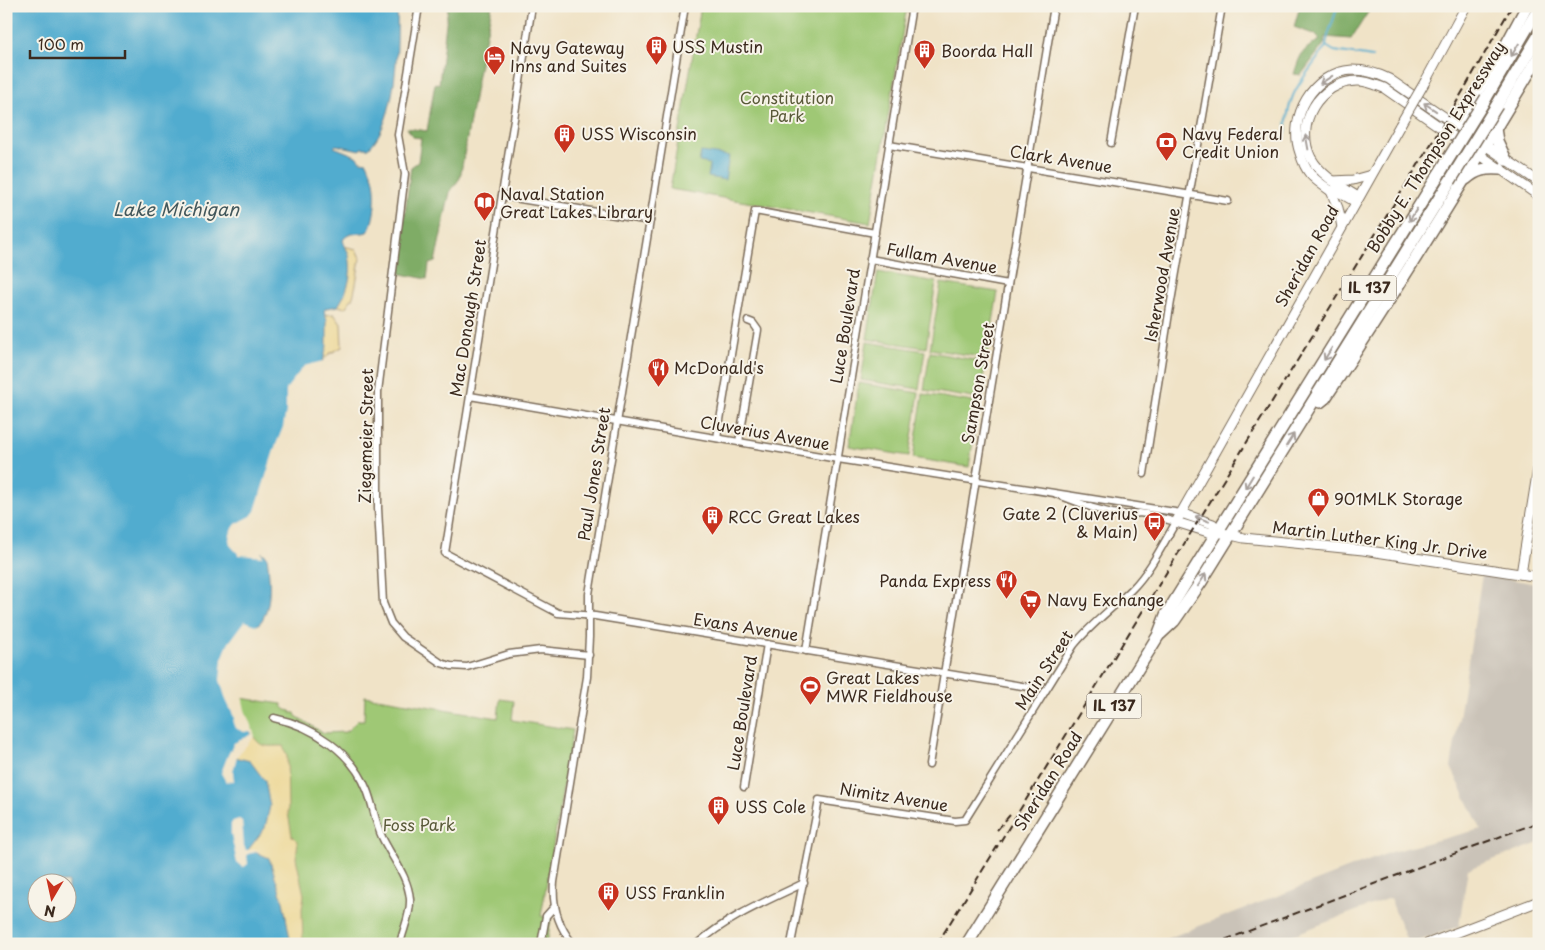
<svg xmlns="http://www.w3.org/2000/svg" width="1545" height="950" font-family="'Playpen Sans',sans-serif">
  <rect width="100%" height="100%" fill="#f7f3e8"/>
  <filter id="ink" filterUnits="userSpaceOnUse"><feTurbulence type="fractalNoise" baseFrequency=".02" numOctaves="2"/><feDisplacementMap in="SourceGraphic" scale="10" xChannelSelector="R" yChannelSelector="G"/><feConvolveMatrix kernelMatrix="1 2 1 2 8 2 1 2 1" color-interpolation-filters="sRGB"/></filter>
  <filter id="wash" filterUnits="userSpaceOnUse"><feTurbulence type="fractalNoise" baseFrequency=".0096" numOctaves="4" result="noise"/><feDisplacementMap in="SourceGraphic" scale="20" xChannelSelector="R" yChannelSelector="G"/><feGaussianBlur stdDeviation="1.12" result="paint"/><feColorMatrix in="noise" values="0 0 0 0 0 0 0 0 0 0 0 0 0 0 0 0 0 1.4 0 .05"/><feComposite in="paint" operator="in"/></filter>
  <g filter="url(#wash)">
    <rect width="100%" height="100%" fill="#f0e3c7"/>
    <path fill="#cac3b8" d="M1482,575L1539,584V843L1468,869L1459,926L1411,944H1408L1390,898L1269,944H1153L1391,852L1481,829L1451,767Z"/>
    <g fill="#9fc874" stroke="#6d7949">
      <path d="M701,6H907L870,223L670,189Z"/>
      <path d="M878,272L936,282L926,348L867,339Z"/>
      <path d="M941,283L998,292L987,358L930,349Z"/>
      <path d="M867,342L925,351L919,389L861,380Z"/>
      <path d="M930,352L986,362L979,399L924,390Z"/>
      <path d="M859,383L919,393L909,456L849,446Z"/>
      <path d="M923,394L979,403L969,467L913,458Z"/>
      <path d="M365,696L498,718L500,699L514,701L512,720L573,730L541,916L551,918L547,944H291L249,729L240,698L282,704V706L286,710L291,711V713H295L296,716L323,733L346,732L358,720H364Z"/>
    </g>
    <g fill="#7fac66" stroke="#5d6b42">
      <path d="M448,6H492L479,69L460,178L450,192L435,262L429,264L427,279L397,273L411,167L418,162L421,138L413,137L407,128L427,131L435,83L439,84Z"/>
      <path d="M1300,6H1372L1351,39L1325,37L1324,44L1301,75L1294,74C1301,53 1301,51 1320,40L1316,35L1294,27Z"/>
    </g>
    <g fill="#eeda9e" stroke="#94825e">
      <path d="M330,243L356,249L360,258L356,284L353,297L345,308L326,302Z"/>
      <path d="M334,314L341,324L342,347L329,354L323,361L311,317Z"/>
      <path d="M250,731C261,749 263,746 283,746L287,756L288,813L292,836L298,841L296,858L304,895L302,909L303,944H258L222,766Z"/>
    </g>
    <g fill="#51accf" stroke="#466b76" fill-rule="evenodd">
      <path d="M6,6H397C398,45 398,119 369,148H361L360,150L336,145L334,147L356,156L360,161L367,162C369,167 371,172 373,177C377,190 376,222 367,232C358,235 349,231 343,240C344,246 348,250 349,255C353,274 348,291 338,306L326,308L324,311L327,320V346L323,361L307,371L292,388L287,424L253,526L254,548L267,556C269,574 273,603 262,620C257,628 245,633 241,642C231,662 241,717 253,736L235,757L250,761L265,781L270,806L265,828L248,850L258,853L269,858L283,901L291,944H6ZM38,882H68V912H38Z"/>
      <path d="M701,152L729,156L725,180L708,177L710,164L699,162Z"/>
    </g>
    <g fill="#f0e3c7">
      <path d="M326,357L324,363L309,373L294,389L289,425L255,526L254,534L256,546L260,548L263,557L239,555L230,545L229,539L231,531L236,524L251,516L255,511L275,447L283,427L286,411V389L304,366L323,361Z"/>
      <path d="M245,621L259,626L243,643L239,664L241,691L245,710L255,736L237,756L233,772L234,781L226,782L221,773L228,755L234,743L252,734L250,731L244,732L237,729L233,724L234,717L226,700L220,680L222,659L228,644Z"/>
      <path d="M239,819L242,821L244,846L246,850L253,849L261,851L248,854L247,855L248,864L244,867L237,863L231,834V824L233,821Z"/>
    </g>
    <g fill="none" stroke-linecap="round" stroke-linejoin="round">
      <g stroke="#51accf" stroke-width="2">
        <path d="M1326,46L1334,51L1372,57"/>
        <path d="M1286,133C1287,89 1304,80 1326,46C1327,32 1335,20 1337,6"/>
      </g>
    </g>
  </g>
  <g filter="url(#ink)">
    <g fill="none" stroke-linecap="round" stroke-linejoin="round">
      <defs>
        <g id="street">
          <path d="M419,6L398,135L405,174L378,392V508L383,603L391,623L403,637L441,663L451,666L467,667L509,654L541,650L589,655"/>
          <path d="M532,6L445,553L558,613L595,616L1034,688"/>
          <path d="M1111,143L1135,6"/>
          <path d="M889,145L1228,201"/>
          <path d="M502,196L650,221"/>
          <path d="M870,259L1008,284"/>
          <path d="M470,396L838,459L1181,513"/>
          <path d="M717,438L755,211L875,233"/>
          <path d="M739,442L758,330L753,323L748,321"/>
          <path d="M1144,474L1169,313L1222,6"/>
          <path d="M806,651L912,6"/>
          <path d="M274,718C313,726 352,752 367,790C373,805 375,822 382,837C392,858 408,876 410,899C411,915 403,929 400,944"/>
          <path d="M929,765L1054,6"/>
          <path d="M744,787L767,644"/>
          <path d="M541,944L546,916L555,906"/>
          <path d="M573,944C558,926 552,905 554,882L587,677L589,637V594L685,6"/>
          <path d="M697,944C729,916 767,901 804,883"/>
          <path d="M791,944L819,800L955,821L965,820L1074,645C1091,624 1113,608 1132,589C1150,571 1163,544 1176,522L1146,514L1139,513L1129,515L1112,513L1093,508L1056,494"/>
        </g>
        <g id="secondary">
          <path d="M1426,80L1466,6"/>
          <path d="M1400,125L1176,522L1208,532H1218L1244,538L1363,550L1539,577"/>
          <path d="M1333,181L1353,180L1371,175"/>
          <path d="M1331,191L1338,208L1342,227"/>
          <path d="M1358,197C1342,187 1321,176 1311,158C1294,124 1319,81 1358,81C1367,81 1376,85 1384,88L1539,196"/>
          <path d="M1356,202L1335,190L1331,191C1324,186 1316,181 1310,174C1305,168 1302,160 1300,153C1287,118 1313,72 1352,70C1365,70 1377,73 1389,79L1539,182"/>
          <path d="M1181,513L1213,524L1218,532"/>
          <path d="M1521,574L1539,462"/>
          <path d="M1427,944L1539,901"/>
        </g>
        <g id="highway">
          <path d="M1486,98L1539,8"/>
          <path d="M1497,105L1539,35"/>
          <path d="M1457,124L1505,47L1527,6"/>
          <path d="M1495,129L1497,141L1506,160"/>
          <path d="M1466,179C1477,169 1486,168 1500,169"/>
          <path d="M1320,402L1325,398C1400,286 1470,171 1539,56"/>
          <path d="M1160,634L1174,621L1201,582L1450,181"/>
          <path d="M967,944L1158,636L1166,615L1439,174"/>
        </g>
      </defs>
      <use href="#street" stroke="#7a6b59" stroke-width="9"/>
      <use href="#secondary" stroke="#7a6b59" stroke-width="11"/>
      <use href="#highway" stroke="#7a6b59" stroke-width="14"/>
      <use href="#street" stroke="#fff" stroke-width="6"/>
      <use href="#secondary" stroke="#fff" stroke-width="9"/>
      <use href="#highway" stroke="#fff" stroke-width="11"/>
      <g stroke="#3b2a1e" stroke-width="2" stroke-dasharray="8 4" stroke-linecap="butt">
        <path d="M997,830L1010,815"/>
        <path d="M937,944L1452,110L1512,6"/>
        <path d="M1214,944L1539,822"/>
      </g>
      <defs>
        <path id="secondary-bridge" d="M1400,125L1426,80"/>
        <g id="highway-bridge">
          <path d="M1439,174L1486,98"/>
          <path d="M1450,181L1497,105"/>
        </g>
      </defs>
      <use href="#secondary-bridge" stroke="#7a6b59" stroke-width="11" stroke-linecap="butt"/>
      <use href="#highway-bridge" stroke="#7a6b59" stroke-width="14" stroke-linecap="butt"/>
      <use href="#secondary-bridge" stroke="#fff" stroke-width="9"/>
      <use href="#highway-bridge" stroke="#fff" stroke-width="11"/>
    </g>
    <defs><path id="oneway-shaft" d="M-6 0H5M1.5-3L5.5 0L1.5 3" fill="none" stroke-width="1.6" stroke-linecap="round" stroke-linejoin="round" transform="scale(1.25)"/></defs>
    <g stroke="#a79f9a">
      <use href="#oneway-shaft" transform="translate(1515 50) rotate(121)"/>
      <use href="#oneway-shaft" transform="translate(1326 80) rotate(147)"/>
      <use href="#oneway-shaft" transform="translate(1430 107) rotate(-146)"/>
      <use href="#oneway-shaft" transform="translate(1307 142) rotate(-100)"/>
      <use href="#oneway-shaft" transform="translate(1413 215) rotate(122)"/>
      <use href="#oneway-shaft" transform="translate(1328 354) rotate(122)"/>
      <use href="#oneway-shaft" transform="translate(1290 440) rotate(-58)"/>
      <use href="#oneway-shaft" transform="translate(1249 482) rotate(121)"/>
      <use href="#oneway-shaft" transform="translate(1202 519) rotate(-159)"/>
      <use href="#oneway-shaft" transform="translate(1202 580) rotate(-57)"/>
    </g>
  </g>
  <defs>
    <symbol id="building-pin" viewBox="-11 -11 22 30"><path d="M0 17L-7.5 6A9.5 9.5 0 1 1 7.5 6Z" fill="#c8321e" stroke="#f7f3e8"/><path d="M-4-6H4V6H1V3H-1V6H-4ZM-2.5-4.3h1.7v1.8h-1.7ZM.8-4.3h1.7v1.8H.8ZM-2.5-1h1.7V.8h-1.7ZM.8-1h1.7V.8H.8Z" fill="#fff"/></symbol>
    <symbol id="hotel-pin" viewBox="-11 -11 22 30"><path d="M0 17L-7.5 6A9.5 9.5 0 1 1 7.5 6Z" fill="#c8321e" stroke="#f7f3e8"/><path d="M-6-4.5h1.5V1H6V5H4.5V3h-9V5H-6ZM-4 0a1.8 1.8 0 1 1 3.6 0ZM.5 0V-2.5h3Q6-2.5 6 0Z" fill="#fff"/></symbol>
    <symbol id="bank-pin" viewBox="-11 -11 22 30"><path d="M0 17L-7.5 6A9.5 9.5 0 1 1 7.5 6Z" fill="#c8321e" stroke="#f7f3e8"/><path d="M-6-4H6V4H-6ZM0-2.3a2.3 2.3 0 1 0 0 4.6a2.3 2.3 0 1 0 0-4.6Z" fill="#fff"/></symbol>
    <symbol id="library-pin" viewBox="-11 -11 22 30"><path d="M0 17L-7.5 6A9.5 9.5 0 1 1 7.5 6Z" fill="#c8321e" stroke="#f7f3e8"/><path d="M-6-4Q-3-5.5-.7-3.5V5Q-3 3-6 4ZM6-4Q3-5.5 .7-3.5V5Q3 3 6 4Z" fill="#fff"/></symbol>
    <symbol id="restaurant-pin" viewBox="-11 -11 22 30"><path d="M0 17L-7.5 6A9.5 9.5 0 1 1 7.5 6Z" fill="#c8321e" stroke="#f7f3e8"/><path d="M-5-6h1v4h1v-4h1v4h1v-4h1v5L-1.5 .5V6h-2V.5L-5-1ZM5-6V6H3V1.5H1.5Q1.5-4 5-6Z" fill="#fff"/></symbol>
    <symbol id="shop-pin" viewBox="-11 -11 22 30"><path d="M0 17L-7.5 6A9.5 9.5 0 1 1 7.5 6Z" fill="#c8321e" stroke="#f7f3e8"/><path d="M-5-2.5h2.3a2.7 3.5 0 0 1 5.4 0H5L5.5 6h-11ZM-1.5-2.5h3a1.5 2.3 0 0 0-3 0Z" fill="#fff"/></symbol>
    <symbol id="bus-pin" viewBox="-11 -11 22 30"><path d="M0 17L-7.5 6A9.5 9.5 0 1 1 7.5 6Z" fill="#c8321e" stroke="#f7f3e8"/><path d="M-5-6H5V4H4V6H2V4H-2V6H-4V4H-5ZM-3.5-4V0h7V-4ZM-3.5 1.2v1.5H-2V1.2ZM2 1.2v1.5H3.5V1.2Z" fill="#fff"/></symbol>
    <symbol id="supermarket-pin" viewBox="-11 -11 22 30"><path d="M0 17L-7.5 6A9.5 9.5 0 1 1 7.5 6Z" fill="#c8321e" stroke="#f7f3e8"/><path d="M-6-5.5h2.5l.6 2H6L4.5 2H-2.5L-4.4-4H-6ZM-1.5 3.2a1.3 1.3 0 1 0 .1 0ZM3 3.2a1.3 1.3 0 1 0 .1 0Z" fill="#fff"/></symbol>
    <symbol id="stadium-pin" viewBox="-11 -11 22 30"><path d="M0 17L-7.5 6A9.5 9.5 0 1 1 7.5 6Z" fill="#c8321e" stroke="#f7f3e8"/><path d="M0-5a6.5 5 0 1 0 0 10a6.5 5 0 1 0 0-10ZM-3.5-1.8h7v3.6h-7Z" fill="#fff"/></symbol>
  </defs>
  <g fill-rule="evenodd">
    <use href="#building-pin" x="644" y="34" width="25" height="34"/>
    <use href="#building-pin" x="912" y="38" width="25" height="34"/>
    <use href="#hotel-pin" x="482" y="44" width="25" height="34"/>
    <use href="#building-pin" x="552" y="122" width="25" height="34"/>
    <use href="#bank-pin" x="1154" y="130" width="25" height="34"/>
    <use href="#library-pin" x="472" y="190" width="25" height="34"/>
    <use href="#restaurant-pin" x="646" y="356" width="25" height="34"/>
    <use href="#shop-pin" x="1306" y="486" width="25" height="34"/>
    <use href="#building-pin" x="700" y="504" width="25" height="34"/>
    <use href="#bus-pin" x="1142" y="510" width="25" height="34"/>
    <use href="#restaurant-pin" x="994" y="568" width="25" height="34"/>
    <use href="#supermarket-pin" x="1018" y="588" width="25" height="34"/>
    <use href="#stadium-pin" x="798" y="674" width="25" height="34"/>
    <use href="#building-pin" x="706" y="794" width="25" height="34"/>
    <use href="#building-pin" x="596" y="880" width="25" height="34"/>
  </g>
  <g text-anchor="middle" stroke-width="4" stroke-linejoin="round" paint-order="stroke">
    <g fill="#f7f3e8" stroke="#73665b" stroke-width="1">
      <rect x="1341.5" y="275.5" width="55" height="25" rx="4"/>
      <rect x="1086.5" y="693.5" width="55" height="25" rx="4"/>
    </g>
    <g font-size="15" font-weight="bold" fill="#3b2a1e">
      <text x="1369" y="293">IL 137</text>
      <text x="1114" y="711">IL 137</text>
    </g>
    <g font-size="16" fill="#3b2a1e" stroke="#f7f3e8" text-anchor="start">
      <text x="672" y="53">USS Mustin</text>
      <text x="510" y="54">Navy Gateway<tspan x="510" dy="18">Inns and Suites</tspan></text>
      <text x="941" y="57">Boorda Hall</text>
      <text x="581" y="140">USS Wisconsin</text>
      <text x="1182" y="140">Navy Federal<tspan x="1182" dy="18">Credit Union</tspan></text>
      <text x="500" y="200">Naval Station<tspan x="500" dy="18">Great Lakes Library</tspan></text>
      <text x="674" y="374">McDonald's</text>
      <text x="1334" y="505">901MLK Storage</text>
      <text x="1138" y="520" text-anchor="end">Gate 2 (Cluverius<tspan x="1138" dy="18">&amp; Main)</tspan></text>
      <text x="728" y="523">RCC Great Lakes</text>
      <text x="991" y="587" text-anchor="end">Panda Express</text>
      <text x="1047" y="606">Navy Exchange</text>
      <text x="826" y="684">Great Lakes<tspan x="826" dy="18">MWR Fieldhouse</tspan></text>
      <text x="735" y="813">USS Cole</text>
      <text x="625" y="899">USS Franklin</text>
    </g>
    <g font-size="16" fill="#595938" stroke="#f7f3e8">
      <text x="787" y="104">Constitution<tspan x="787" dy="18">Park</tspan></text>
      <text x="419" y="831">Foss Park</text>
    </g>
    <g font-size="16" fill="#3b2a1e" stroke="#f7f3e8">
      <text transform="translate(1436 147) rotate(-58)" y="6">Bobby E. Thompson Expressway</text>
      <text transform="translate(1061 159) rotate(9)" y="6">Clark Avenue</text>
      <text transform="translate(1307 256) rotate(-61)" y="6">Sheridan Road</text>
      <text transform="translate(942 258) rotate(10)" y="6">Fullam Avenue</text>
      <text transform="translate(1162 275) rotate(-80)" y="6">Isherwood Avenue</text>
      <text transform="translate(468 318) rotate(-81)" y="6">Mac Donough Street</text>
      <text transform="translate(845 326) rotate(-81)" y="6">Luce Boulevard</text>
      <text transform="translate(978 383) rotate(-80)" y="6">Sampson Street</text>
      <text transform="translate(765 433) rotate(10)" y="6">Cluverius Avenue</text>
      <text transform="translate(366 436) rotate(-89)" y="6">Ziegemeier Street</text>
      <text transform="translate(594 474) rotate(-81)" y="6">Paul Jones Street</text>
      <text transform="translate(1380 540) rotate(7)" y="6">Martin Luther King Jr. Drive</text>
      <text transform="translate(746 627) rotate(9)" y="6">Evans Avenue</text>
      <text transform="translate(1044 670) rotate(-57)" y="6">Main Street</text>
      <text transform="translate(742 713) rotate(-81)" y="6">Luce Boulevard</text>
      <text transform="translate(1048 781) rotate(-58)" y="6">Sheridan Road</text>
      <text transform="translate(894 797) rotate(9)" y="6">Nimitz Avenue</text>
    </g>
    <g font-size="18" font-style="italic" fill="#43585c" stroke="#f7f3e8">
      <text x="176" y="216">Lake Michigan</text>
    </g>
  </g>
  <rect width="1545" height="950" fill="none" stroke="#f7f3e8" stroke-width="25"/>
  <g transform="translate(52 898) rotate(189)"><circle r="24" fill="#f7f3e8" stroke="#aca397"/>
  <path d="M0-4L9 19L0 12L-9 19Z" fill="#c8321e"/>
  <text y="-8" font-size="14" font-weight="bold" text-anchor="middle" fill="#3b2a1e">N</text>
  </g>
  <path d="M30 50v8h95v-8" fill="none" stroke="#3b2a1e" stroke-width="2.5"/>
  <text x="38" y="50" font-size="15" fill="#3b2a1e" stroke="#f7f3e8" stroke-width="4" paint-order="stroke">100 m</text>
</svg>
